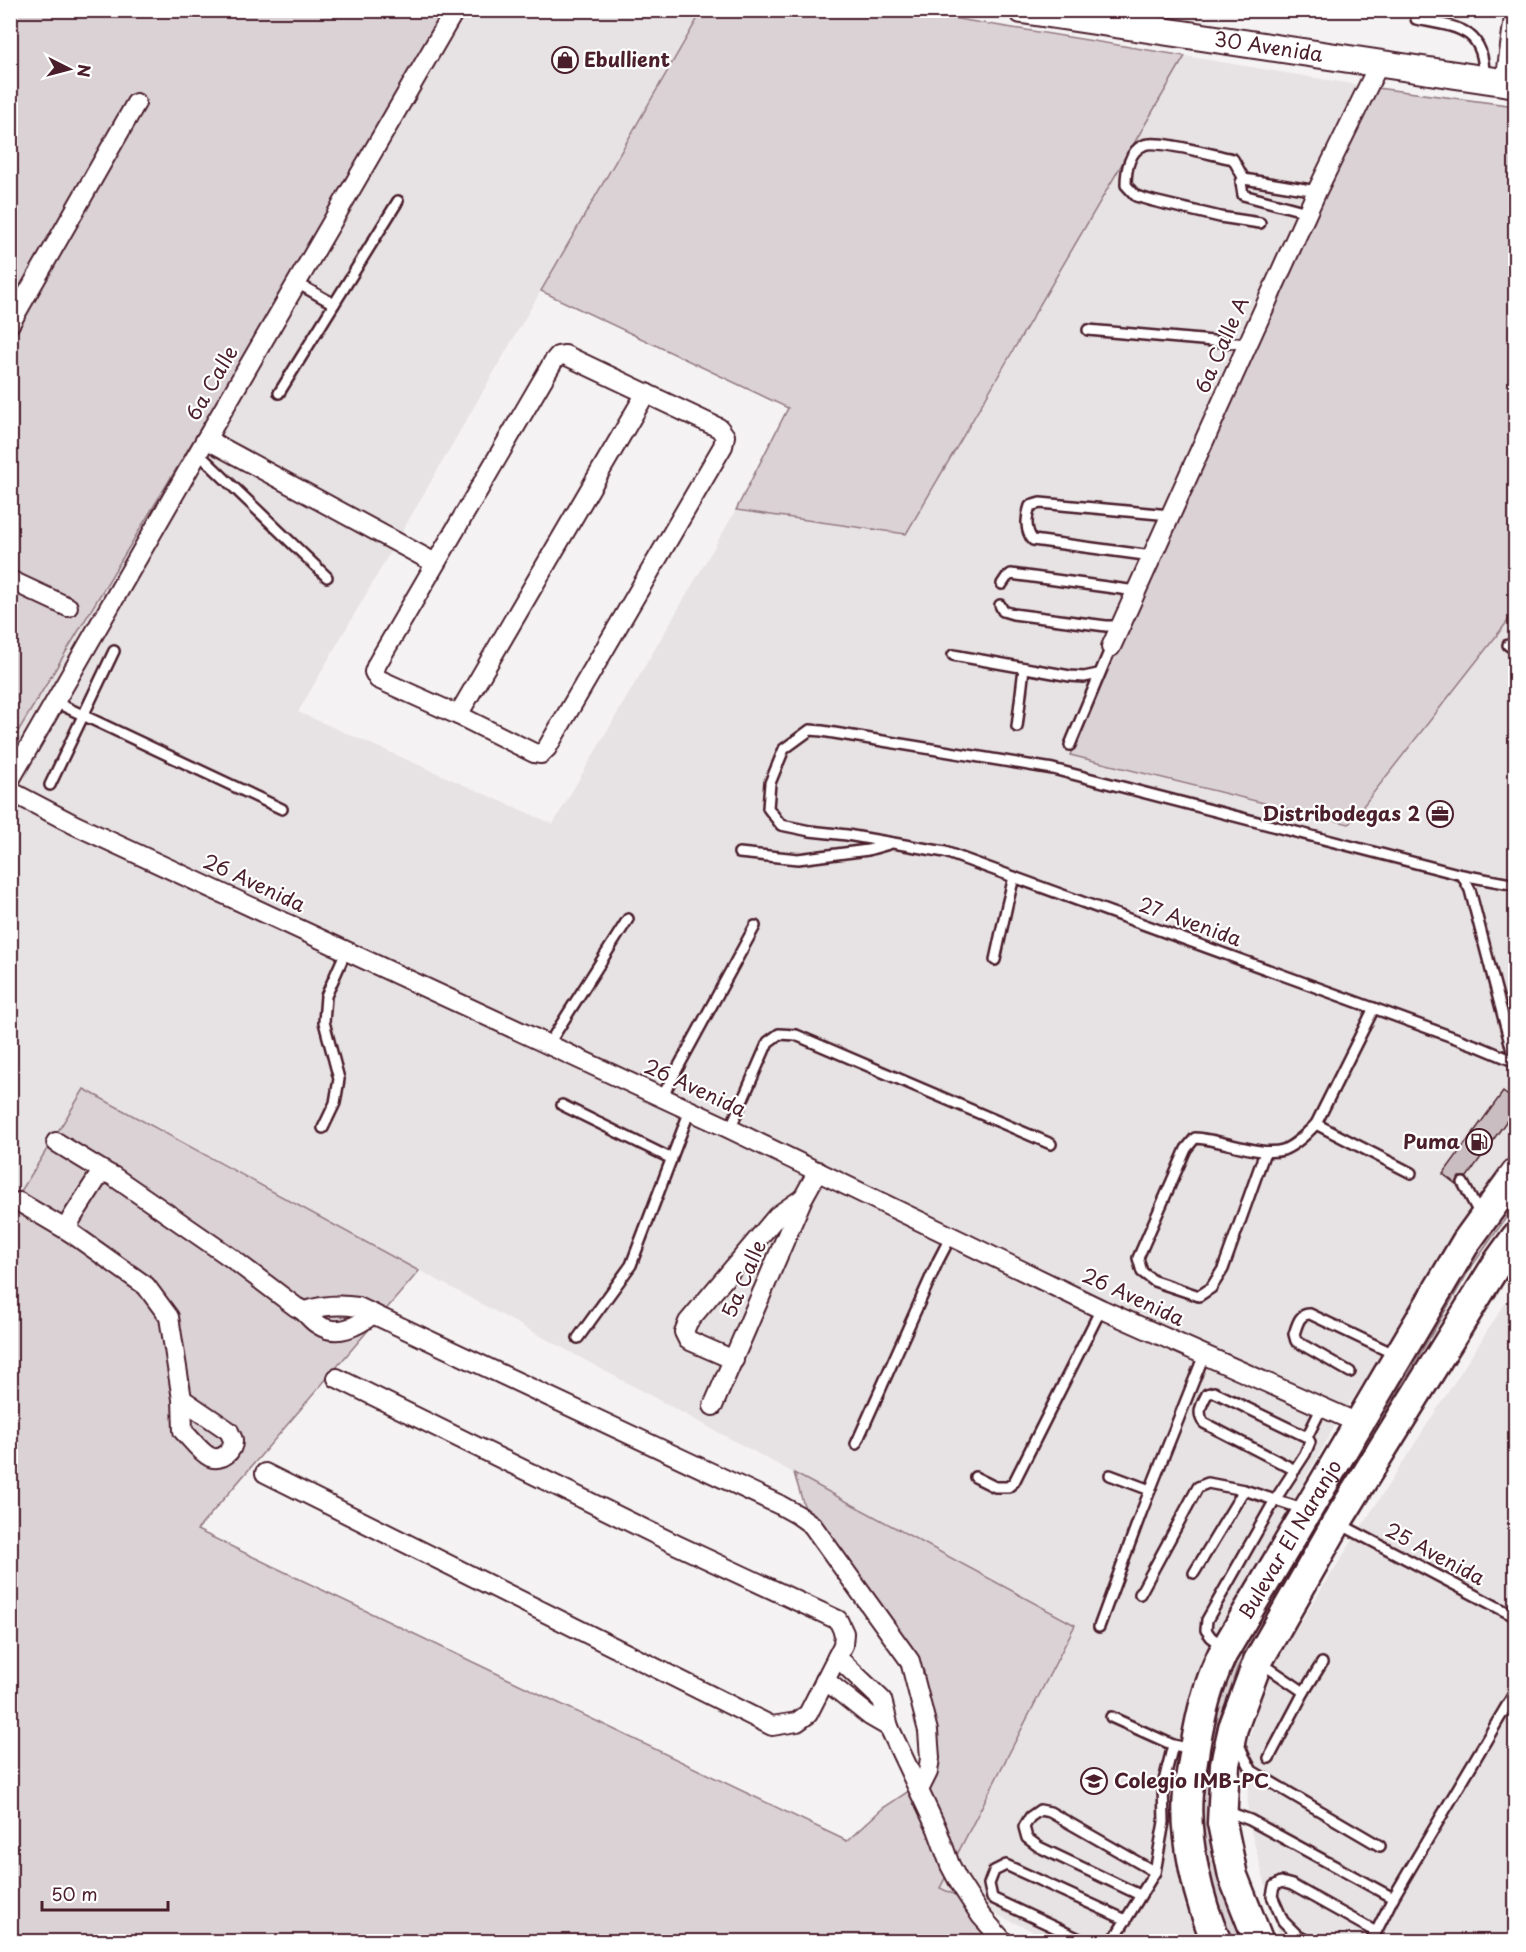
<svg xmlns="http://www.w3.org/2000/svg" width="1526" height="1952" font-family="'Playpen Sans',sans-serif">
  <rect width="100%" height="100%" fill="#f4f2f2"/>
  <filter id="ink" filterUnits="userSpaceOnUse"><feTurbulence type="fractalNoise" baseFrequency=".0167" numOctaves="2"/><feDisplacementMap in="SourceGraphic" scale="12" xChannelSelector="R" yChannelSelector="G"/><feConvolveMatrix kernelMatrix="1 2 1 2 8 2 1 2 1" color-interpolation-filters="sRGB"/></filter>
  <g filter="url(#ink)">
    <g fill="#e7e2e3">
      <path d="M452,11H702L298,712L553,824L736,510L906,533L1185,56L1369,87L1349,824L1515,612V1159L1335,1425L1216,1643L1184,1735L1170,1832L1186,1910L1206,1941H1055L940,1889L1074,1625L85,1089L11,1209L10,743Z"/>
      <path d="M1515,1288V1941H1281L1248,1820L1247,1745L1272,1666Z"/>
    </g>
    <g fill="#dbd2d5" stroke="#927880" stroke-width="1.5">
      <path d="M11,11H452L11,743Z"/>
      <path d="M702,11H909L1185,56L906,534L736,510L788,408L541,291Z"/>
      <path d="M1369,87L1515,106V612L1349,824L1070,755Z"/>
      <path d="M84,1089L419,1271L197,1530L847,1841L883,1808L930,1777L924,1671L882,1612L808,1519L794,1473L1075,1625L940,1888L991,1912L988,1941H11L10,1209Z"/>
      <path d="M1515,1187V1205L1470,1269L1268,1612L1237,1668L1223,1712L1213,1758L1218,1866L1231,1913L1243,1941L1232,1942L1216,1899L1204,1842L1201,1783L1219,1689L1259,1610Z"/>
    </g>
    <path fill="#cabdc1" stroke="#4a1f2b" stroke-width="1.5" d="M1503,1092L1515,1101V1109L1467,1177H1459L1456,1184L1443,1174Z"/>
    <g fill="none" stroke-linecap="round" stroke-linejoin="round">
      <defs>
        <g id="lane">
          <path d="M1416,19C1456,27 1485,27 1484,77"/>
          <path d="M1244,179L1317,191"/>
          <path d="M1260,223L1220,217L1153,201L1136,196L1126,185C1126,171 1129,151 1144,145C1157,139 1213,155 1229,158L1233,159L1244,179L1241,182L1243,195L1307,212"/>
          <path d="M297,283L334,304"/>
          <path d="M1088,330L1247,344"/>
          <path d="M279,393L398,201"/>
          <path d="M198,453L327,577"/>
          <path d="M1152,556L1033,540C1025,531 1026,517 1030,506L1040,503L1170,515"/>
          <path d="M1002,584L1006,578L1011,574L1136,591"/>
          <path d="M1000,605L1003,611L1013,614L1106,626H1120"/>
          <path d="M1508,645L1516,650"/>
          <path d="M953,655L1070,676L1084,677L1098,674"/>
          <path d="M55,702L282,809"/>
          <path d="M1017,727L1024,668"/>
          <path d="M1070,745L1111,647"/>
          <path d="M50,785L114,651"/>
          <path d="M739,853L798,859L868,850L889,844"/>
          <path d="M1462,875L1470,890L1515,1062"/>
          <path d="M1516,885L1462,875L1053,769L822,731L810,730L784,749L770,783L768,808L781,825L810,831L847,835L945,852L1480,1047L1516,1062"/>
          <path d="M995,960L1007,905L1014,877"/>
          <path d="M548,1045L628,919"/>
          <path d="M662,1097L755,926"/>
          <path d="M562,1105L672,1159"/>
          <path d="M1316,1124L1411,1173"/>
          <path d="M323,1128L335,1103L339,1079L324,1022L326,996L346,951"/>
          <path d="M730,1129L768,1042L779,1034L796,1035L1051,1144"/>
          <path d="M1265,1152L1223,1269L1211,1288L1199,1296L1154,1281L1142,1272L1138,1258L1186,1149L1195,1138C1221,1139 1260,1157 1283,1150C1296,1145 1307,1133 1316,1124L1374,1008"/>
          <path d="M1463,1183L1480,1215"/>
          <path d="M1500,1264L1516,1273"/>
          <path d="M578,1338L631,1265L690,1110"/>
          <path d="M1350,1372L1296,1341L1294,1334C1297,1326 1299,1313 1310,1314L1394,1354"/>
          <path d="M1307,1437L1322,1407"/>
          <path d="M856,1444L938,1261L951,1236"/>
          <path d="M1110,1475L1150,1490"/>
          <path d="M975,1477L995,1487H1008L1014,1482L1101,1309"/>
          <path d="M1340,1524L1516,1617"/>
          <path d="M1194,1573L1244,1490"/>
          <path d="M1140,1594L1198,1487L1208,1483L1244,1490L1303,1509"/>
          <path d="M1099,1627L1141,1513L1204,1355"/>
          <path d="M1223,1646L1211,1637L1206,1630L1207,1620L1275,1500L1305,1454L1310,1442L1307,1437L1214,1392L1207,1394C1202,1404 1196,1413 1204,1423L1295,1470"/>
          <path d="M1260,1662L1304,1692"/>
          <path d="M1111,1717L1173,1745"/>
          <path d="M1238,1742L1244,1756L1252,1771L1380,1846"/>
          <path d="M1269,1758L1304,1692L1322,1663"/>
          <path d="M1226,1811L1250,1820L1393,1898L1516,1690"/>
          <path d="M1140,1895L1039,1847L1027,1838L1024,1827L1030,1817L1040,1810L1050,1812L1155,1872"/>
          <path d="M1086,1942L992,1898L989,1884L994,1871L1006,1865L1126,1920"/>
          <path d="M1111,1942L1114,1939L1155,1872L1164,1822L1163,1785L1173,1745L1193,1749"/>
          <path d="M1309,1942L1298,1936L1283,1921L1272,1896L1274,1886L1281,1882L1292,1885L1376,1932"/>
          <path d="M1371,1942L1393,1898"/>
        </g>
        <g id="street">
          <path d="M1505,83L1515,10"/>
          <path d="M10,324L136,103"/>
          <path d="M565,355L719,428L725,436L723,446L547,748L541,754L534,753L458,715L378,679L374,672L377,664L553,362L558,356Z"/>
          <path d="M206,439L435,563"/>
          <path d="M10,580L68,607"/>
          <path d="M1111,647L1317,191L1379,64"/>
          <path d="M458,715L646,393"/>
          <path d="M10,780L198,453L455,10"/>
          <path d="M10,791L75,825L730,1129L1101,1309L1360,1424"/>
          <path d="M56,1142L105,1172"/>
          <path d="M19,1202L70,1232"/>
          <path d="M305,1311C323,1305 338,1304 358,1307L780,1505L798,1515L812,1525L910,1661L928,1731L930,1758L928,1772L919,1790"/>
          <path d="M734,1360L688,1340L684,1332L688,1322L777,1216L803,1198"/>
          <path d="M182,1399L229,1431C230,1434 232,1437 233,1440C234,1451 221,1462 210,1457C200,1452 191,1439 183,1431L182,1399L169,1317L146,1286L70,1232L69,1223L73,1216L98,1177L105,1172L113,1176L230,1257L296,1307C308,1312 309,1320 319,1325C337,1337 358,1326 373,1314"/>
          <path d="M713,1406L803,1198L818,1171"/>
          <path d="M265,1473L772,1726L797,1722L808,1714L843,1645L844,1633L838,1620L677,1545L337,1378"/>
          <path d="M837,1657L882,1700L889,1727L937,1829L950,1865L959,1882L981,1916L1004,1942"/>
          <path d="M825,1680L870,1716L889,1727"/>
        </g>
        <g id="secondary">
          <path id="s1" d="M1022,10L1516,84"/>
        </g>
        <g id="primary">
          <path id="s2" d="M1217,1942C1198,1902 1184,1837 1188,1793C1190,1778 1193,1763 1195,1748C1201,1713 1207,1687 1222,1655L1466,1242L1516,1173"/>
          <path d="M1259,1942L1233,1876L1222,1823L1225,1764L1233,1728L1258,1661L1337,1522L1498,1262L1516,1237"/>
        </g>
      </defs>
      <use href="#lane" stroke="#4a1f2b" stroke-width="14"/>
      <use href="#street" stroke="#4a1f2b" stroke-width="22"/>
      <use href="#secondary" stroke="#4a1f2b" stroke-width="30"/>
      <use href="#primary" stroke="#4a1f2b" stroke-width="33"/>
      <use href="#lane" stroke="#fff" stroke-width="9"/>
      <use href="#street" stroke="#fff" stroke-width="18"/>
      <use href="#secondary" stroke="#fff" stroke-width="26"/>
      <use href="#primary" stroke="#fff" stroke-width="28"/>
    </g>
  </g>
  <defs>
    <symbol id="shop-ring" viewBox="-11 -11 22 22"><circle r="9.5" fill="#fff" stroke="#4a1f2b" stroke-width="1.5"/><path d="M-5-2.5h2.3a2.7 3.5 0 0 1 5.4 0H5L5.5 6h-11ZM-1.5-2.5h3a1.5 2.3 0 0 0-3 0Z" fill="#4a1f2b"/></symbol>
    <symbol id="office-ring" viewBox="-11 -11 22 22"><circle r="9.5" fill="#fff" stroke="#4a1f2b" stroke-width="1.5"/><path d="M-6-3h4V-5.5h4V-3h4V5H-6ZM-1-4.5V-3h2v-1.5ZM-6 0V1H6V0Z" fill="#4a1f2b"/></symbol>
    <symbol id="fuel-ring" viewBox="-11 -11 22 22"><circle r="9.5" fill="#fff" stroke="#4a1f2b" stroke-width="1.5"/><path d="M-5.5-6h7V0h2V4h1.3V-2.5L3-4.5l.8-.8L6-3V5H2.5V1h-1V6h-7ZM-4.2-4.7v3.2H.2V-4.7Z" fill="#4a1f2b"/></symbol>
    <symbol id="school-ring" viewBox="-11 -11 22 22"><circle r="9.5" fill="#fff" stroke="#4a1f2b" stroke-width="1.5"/><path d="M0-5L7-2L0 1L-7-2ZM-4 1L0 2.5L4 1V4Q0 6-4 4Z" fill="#4a1f2b"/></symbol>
  </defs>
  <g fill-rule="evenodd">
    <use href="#shop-ring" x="550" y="45" width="30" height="30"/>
    <use href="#office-ring" x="1425" y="799" width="30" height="30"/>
    <use href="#fuel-ring" x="1464" y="1127" width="30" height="30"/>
    <use href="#school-ring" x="1079" y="1766" width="30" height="30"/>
  </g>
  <g text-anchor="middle" stroke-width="4.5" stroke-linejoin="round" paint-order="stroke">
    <g font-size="20" fill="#4a1f2b" stroke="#fff">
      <text dy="7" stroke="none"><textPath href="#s1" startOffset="249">30 Avenida</textPath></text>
      <text transform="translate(1222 345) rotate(-66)" y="7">6a Calle A</text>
      <text transform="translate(212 383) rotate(-60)" y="7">6a Calle</text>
      <text transform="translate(254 883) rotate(25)" y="7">26 Avenida</text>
      <text transform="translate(1190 922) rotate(20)" y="7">27 Avenida</text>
      <text transform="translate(695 1088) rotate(25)" y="7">26 Avenida</text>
      <text transform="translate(744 1279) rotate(-67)" y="7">5a Calle</text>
      <text transform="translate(1133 1297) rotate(25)" y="7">26 Avenida</text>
      <text dy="7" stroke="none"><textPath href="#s2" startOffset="430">Bulevar El Naranjo</textPath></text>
      <text transform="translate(1435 1554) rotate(28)" y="7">25 Avenida</text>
    </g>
    <g font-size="20" font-weight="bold" fill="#4a1f2b" stroke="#fff" text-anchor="start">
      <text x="584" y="67">Ebullient</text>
      <text x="1420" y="821" text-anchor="end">Distribodegas 2</text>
      <text x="1460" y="1149" text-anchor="end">Puma</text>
      <text x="1114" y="1788">Colegio IMB-PC</text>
    </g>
  </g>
  <rect width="1526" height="1952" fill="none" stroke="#fff" stroke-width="36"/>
  <rect x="18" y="18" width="1490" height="1916" fill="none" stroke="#4a1f2b" stroke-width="2" filter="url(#ink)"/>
  <g transform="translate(69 69) rotate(96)" stroke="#ffffff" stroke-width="4.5" paint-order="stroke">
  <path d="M0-4.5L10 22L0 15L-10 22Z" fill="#4a1f2b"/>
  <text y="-9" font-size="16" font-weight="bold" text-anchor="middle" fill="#4a1f2b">N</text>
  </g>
  <path d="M42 1901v9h126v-9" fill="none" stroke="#4a1f2b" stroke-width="3"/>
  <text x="51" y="1901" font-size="18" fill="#4a1f2b" stroke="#ffffff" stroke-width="4.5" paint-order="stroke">50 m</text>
</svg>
